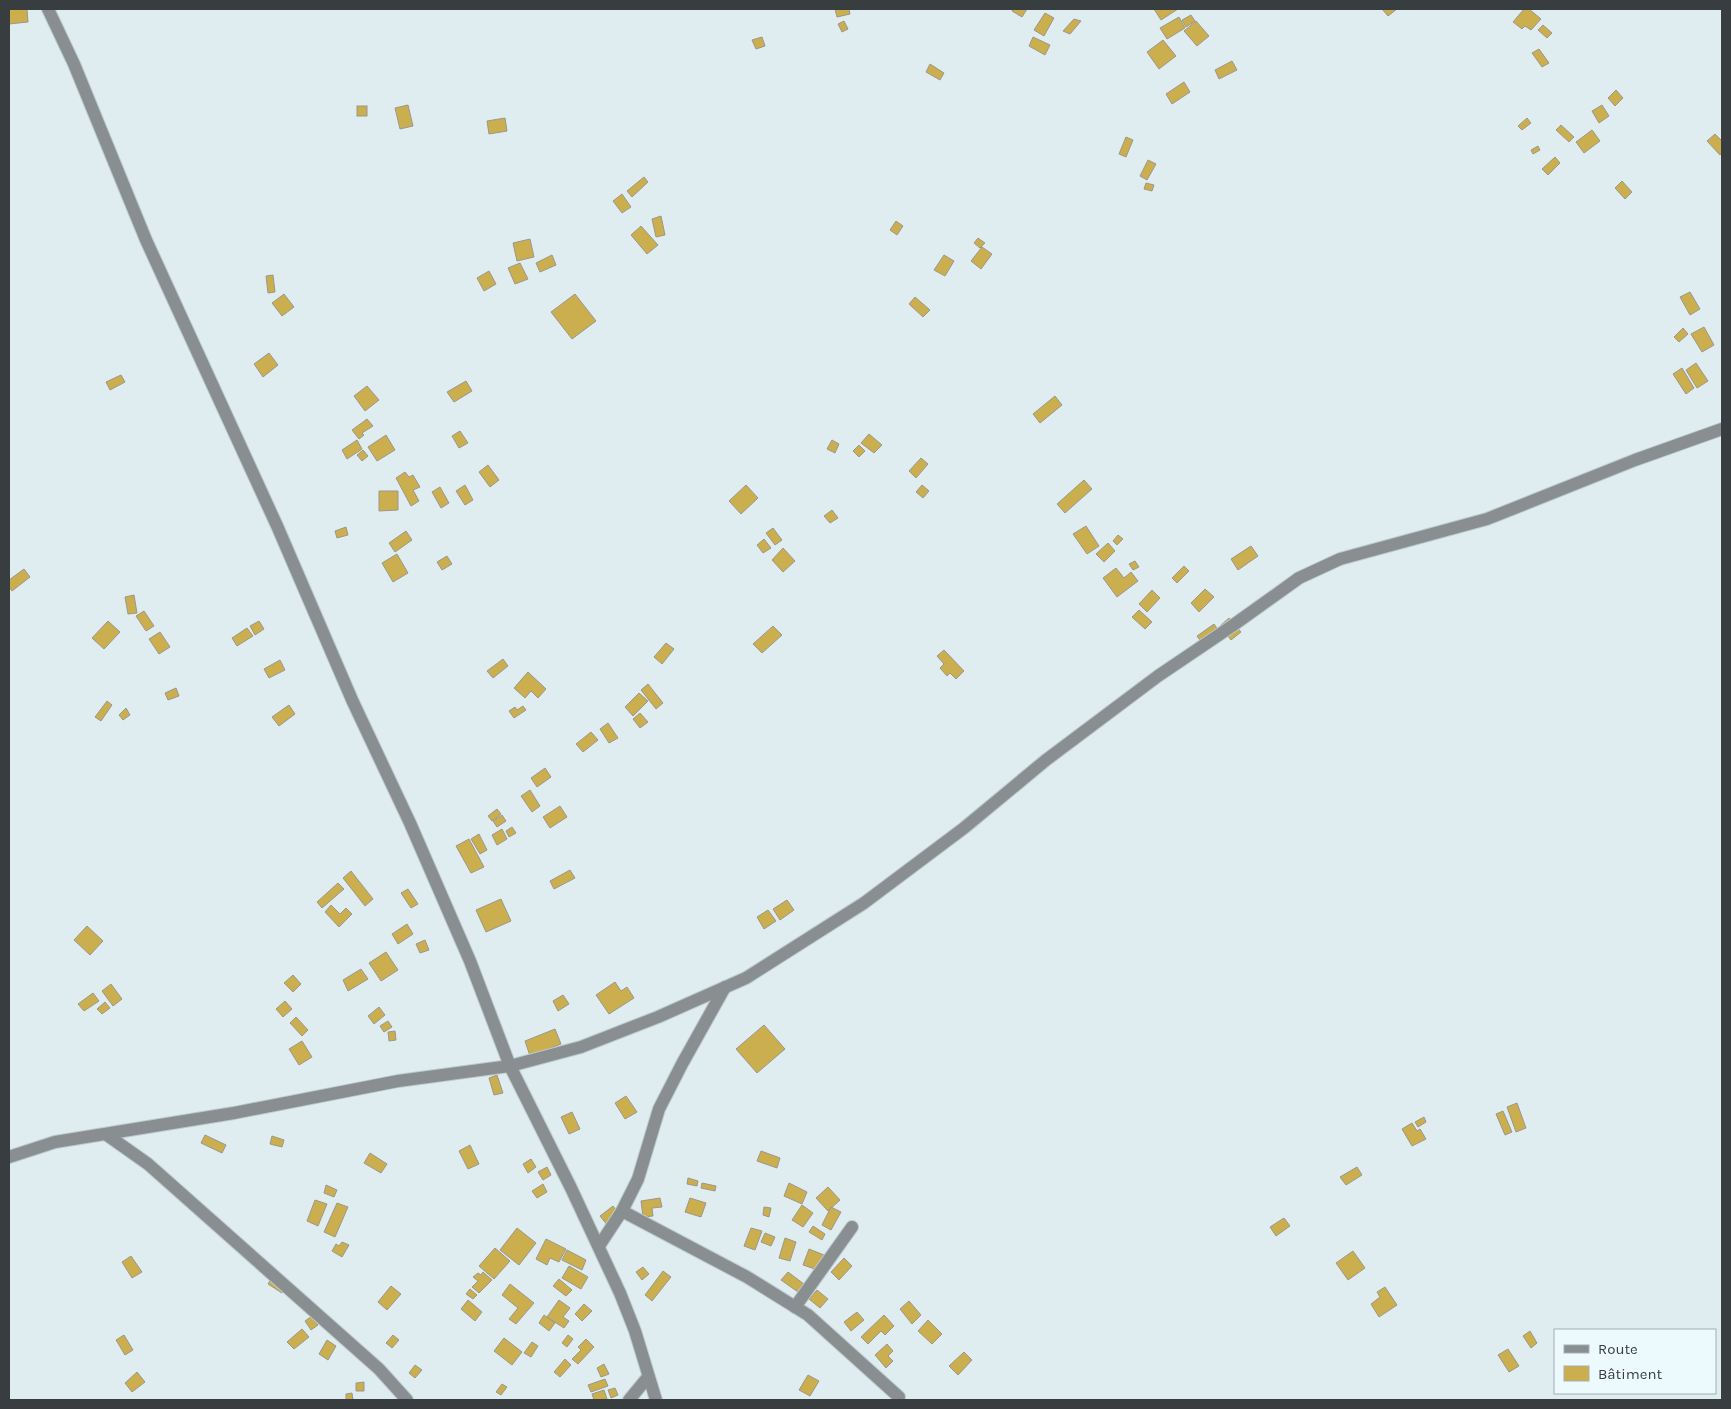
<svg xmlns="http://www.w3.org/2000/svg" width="1731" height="1409" font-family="Karla,sans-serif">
  <rect width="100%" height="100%" fill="#dfedf0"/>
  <g fill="#cbae4d" stroke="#9b978d">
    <path d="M9,9H27L28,22L9,24Z"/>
    <path d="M835,9H849L850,14L837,17Z"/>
    <path d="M1013,9H1027L1022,17L1012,11Z"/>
    <path d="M1154,9H1178L1161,20Z"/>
    <path d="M1382,9H1397L1388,16Z"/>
    <path d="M1524,9H1529L1541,19L1531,30L1525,26L1522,29L1513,22Z"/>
    <path d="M1045,13L1054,18L1044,36L1034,30Z"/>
    <path d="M1191,15L1195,21L1186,27L1182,20Z"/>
    <path d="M1179,17L1185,28L1167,39L1160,28Z"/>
    <path d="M1074,19L1081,21L1070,34L1063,31Z"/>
    <path d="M844,21L848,29L842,32L838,24Z"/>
    <path d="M1196,21L1209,36L1197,46L1184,31Z"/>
    <path d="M1543,25L1552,33L1547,38L1538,30Z"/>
    <path d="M762,37L765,46L756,49L752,40Z"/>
    <path d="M1033,37L1050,45L1045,55L1029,46Z"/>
    <path d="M1163,40L1176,56L1159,69L1147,52Z"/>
    <path d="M1539,49L1549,63L1542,67L1532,53Z"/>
    <path d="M1232,61L1237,70L1219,79L1215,70Z"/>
    <path d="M930,64L944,73L940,80L926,72Z"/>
    <path d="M1184,82L1190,92L1172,104L1166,94Z"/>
    <path d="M1616,90L1623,98L1615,106L1608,98Z"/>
    <path d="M408,105L413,126L400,129L395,108Z"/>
    <path d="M1602,105L1609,116L1599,123L1592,111Z"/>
    <rect x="357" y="106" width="10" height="10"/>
    <path d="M505,118L507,131L489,134L487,121Z"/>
    <path d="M1527,118L1531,123L1522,130L1518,126Z"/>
    <path d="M1561,125L1574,137L1569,142L1556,130Z"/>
    <path d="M1592,130L1600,141L1584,153L1576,142Z"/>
    <path d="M1715,134L1722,141V153L1720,155L1707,141Z"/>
    <path d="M1126,137L1133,140L1126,157L1119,154Z"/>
    <path d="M1538,146L1540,150L1533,154L1531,150Z"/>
    <path d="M1555,157L1560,163L1548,175L1542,169Z"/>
    <path d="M1148,160L1156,164L1147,180L1140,176Z"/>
    <path d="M644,177L648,182L632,197L627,191Z"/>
    <path d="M1622,181L1632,192L1625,199L1615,188Z"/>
    <path d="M1146,183L1154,185L1152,191L1144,189Z"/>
    <path d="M622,194L631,207L622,213L613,201Z"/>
    <path d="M661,216L665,235L656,237L652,219Z"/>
    <path d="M896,221L903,226L897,235L890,230Z"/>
    <path d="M641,226L658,245L647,254L631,235Z"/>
    <path d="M978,238L985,243L980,248L974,243Z"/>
    <path d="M530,239L534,257L517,261L513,243Z"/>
    <path d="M982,247L992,254L981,269L971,261Z"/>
    <path d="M552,255L556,265L540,272L536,263Z"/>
    <path d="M944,255L954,261L945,276L934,270Z"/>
    <path d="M520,263L528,279L515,284L508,268Z"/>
    <path d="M489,271L496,284L484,291L477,278Z"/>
    <path d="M273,275L275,292L268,293L266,276Z"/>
    <path d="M1690,292L1700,309L1690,315L1680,297Z"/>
    <path d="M284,294L294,307L282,316L272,303Z"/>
    <path d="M575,294L596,321L572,339L551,312Z"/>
    <path d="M915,297L930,310L923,317L909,304Z"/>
    <path d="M1704,327L1714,345L1702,352L1691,334Z"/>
    <path d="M1683,328L1688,334L1679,342L1674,337Z"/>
    <path d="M269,353L278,365L263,377L254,364Z"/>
    <path d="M1696,363L1708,381L1697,388L1686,370Z"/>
    <path d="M1682,368L1694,388L1686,394L1673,374Z"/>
    <path d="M121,375L125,382L110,390L106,382Z"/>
    <path d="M466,381L472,391L454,402L447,392Z"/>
    <path d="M367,386L379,400L365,411L354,396Z"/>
    <path d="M1055,396L1062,405L1040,423L1033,414Z"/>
    <path d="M367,419L373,426L362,433L364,435L359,439L352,430Z"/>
    <path d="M460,431L468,443L459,448L452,436Z"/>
    <path d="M869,434L882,445L874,453L861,443Z"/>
    <path d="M386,435L395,450L377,461L368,447Z"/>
    <path d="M357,440L362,449L347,459L342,450Z"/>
    <path d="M832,440L839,444L835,453L827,449Z"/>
    <path d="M859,445L865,451L859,457L853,451Z"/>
    <path d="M363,450L368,456L362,461L357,455Z"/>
    <path d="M921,458L928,464L916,478L909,471Z"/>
    <path d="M488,465L499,480L490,487L479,472Z"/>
    <path d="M405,472L409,477L413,475L420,487L413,490L419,501L411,506L396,478Z"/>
    <path d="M1084,480L1092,489L1065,513L1057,504Z"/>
    <path d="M465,485L473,500L465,505L456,491Z"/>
    <path d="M746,485L758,498L741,514L729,501Z"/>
    <path d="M922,485L929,491L923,498L916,492Z"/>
    <path d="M440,487L449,503L441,508L432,492Z"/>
    <path d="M379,491H398V510L379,511Z"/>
    <path d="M832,510L838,518L830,523L824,516Z"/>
    <path d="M1086,526L1099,546L1087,554L1073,534Z"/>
    <path d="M346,527L348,535L337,538L335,531Z"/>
    <path d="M773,528L782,540L775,545L766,533Z"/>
    <path d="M406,531L412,540L395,552L389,543Z"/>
    <path d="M1118,535L1123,539L1117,545L1113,541Z"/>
    <path d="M764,539L771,548L763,553L757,545Z"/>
    <path d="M1108,543L1115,551L1104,562L1096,554Z"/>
    <path d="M1251,546L1258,556L1238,570L1231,559Z"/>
    <path d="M783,548L795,561L783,572L772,560Z"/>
    <path d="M397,554L408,573L393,582L382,563Z"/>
    <path d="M447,556L452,564L442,570L437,562Z"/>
    <path d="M1135,561L1139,567L1133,570L1129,564Z"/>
    <path d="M1184,566L1189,571L1177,583L1172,578Z"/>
    <path d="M1116,568L1124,578L1131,572L1138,581L1117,597L1103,578Z"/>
    <path d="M24,569L30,577L12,591L9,587V580Z"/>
    <path d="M1205,589L1214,597L1199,612L1191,603Z"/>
    <path d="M1152,590L1160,598L1147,612L1139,604Z"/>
    <path d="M134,595L137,613L128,614L125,597Z"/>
    <path d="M1139,610L1152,622L1145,629L1132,617Z"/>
    <path d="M144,611L154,626L146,631L136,616Z"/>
    <path d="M1229,618L1241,632L1231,640L1220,626Z"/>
    <path d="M108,621L120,632L104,649L92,638Z"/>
    <path d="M259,621L264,629L255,635L250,626Z"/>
    <path d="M1214,624L1221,634L1204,646L1197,636Z"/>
    <path d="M773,626L782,635L762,653L753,644Z"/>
    <path d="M247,628L253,636L237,646L232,638Z"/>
    <path d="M160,632L170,647L159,654L149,639Z"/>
    <path d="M666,643L674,649L662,664L654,657Z"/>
    <path d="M944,650L964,671L956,679L950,673L947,676L940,668L944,664L937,656Z"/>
    <path d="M503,659L508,666L493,678L487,671Z"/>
    <path d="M280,660L285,670L269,678L264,669Z"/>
    <path d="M528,672L546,689L538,698L531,691L525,698L514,688Z"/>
    <path d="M648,684L663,703L656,709L641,690Z"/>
    <path d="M176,688L179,696L168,700L165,693Z"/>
    <path d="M639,693L648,701L633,716L625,707Z"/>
    <path d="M107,701L112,705L101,721L95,717Z"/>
    <path d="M289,705L295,714L279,726L272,717Z"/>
    <path d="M523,706L526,710L514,718L509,711L515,707L517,710Z"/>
    <path d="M126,708L130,715L123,720L119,715Z"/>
    <path d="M640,713L648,722L640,728L633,719Z"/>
    <path d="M608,723L618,738L609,743L600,729Z"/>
    <path d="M591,732L598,740L583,752L576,744Z"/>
    <path d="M545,768L551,777L537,787L531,778Z"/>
    <path d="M530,790L540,806L532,812L521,796Z"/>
    <path d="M560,806L567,817L550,828L543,817Z"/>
    <path d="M497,809L501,814L492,821L488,816Z"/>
    <path d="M502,815L506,821L497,827L493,821Z"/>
    <path d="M512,827L516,833L509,837L506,831Z"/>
    <path d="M502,829L507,839L497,845L492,835Z"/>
    <path d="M479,834L487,850L480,854L471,839Z"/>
    <path d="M469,839L484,867L471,873L456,846Z"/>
    <path d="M570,870L575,878L554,889L550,881Z"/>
    <path d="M351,871L373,899L365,906L343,878Z"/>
    <path d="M338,883L344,889L322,908L317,902Z"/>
    <path d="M408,889L418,904L411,908L401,893Z"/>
    <path d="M501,899L511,921L486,932L476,910Z"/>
    <path d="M787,900L794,910L780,920L773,909Z"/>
    <path d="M331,905L340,914L346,908L352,914L339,927L325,912Z"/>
    <path d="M768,910L776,921L764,929L757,917Z"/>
    <path d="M407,924L413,934L398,944L392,934Z"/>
    <path d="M87,926L103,941L90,955L74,940Z"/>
    <path d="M425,940L429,950L420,953L416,944Z"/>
    <path d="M386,952L398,970L381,981L369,963Z"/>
    <path d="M361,969L368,979L348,991L343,980Z"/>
    <path d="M293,975L301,984L293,992L284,983Z"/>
    <path d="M615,982L621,991L627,987L634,998L609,1014L596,995Z"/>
    <path d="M111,984L122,999L113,1006L102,991Z"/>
    <path d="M93,993L99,1001L84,1011L78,1004Z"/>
    <path d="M563,995L569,1004L558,1011L553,1001Z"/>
    <path d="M285,1001L292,1009L283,1017L276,1009Z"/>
    <path d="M105,1002L110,1008L102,1014L97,1009Z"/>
    <path d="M379,1007L385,1015L374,1024L368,1016Z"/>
    <path d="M296,1017L308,1030L302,1036L290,1023Z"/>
    <path d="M388,1021L392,1027L384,1032L380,1026Z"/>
    <path d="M764,1025L785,1049L757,1073L736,1049Z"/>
    <path d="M555,1029L561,1044L530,1056L525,1041Z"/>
    <path d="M395,1031L396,1040L389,1041L388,1032Z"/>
    <path d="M302,1041L312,1057L299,1065L289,1049Z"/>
    <path d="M497,1075L503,1093L494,1095L489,1078Z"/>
    <path d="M626,1096L637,1112L625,1119L615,1103Z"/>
    <path d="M1517,1103L1526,1128L1516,1132L1507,1107Z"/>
    <path d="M1503,1111L1512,1132L1505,1135L1496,1114Z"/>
    <path d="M572,1112L580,1129L569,1134L561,1117Z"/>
    <path d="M1424,1117L1426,1122L1418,1127L1415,1122Z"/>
    <path d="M1412,1123L1417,1131L1420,1129L1426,1139L1412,1146L1402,1129Z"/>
    <path d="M205,1135L226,1145L222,1153L201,1143Z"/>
    <path d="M272,1136L284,1140L282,1147L270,1144Z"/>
    <path d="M470,1145L479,1164L468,1169L459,1151Z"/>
    <path d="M761,1151L780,1158L777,1168L757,1161Z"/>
    <path d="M370,1153L387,1164L381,1173L364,1163Z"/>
    <path d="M531,1159L536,1167L528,1173L523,1164Z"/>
    <path d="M547,1167L551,1175L543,1180L538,1172Z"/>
    <path d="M1357,1167L1362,1175L1346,1185L1340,1177Z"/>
    <path d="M688,1178L698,1181L697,1186L687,1184Z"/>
    <path d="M702,1183L716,1186L715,1191L701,1188Z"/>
    <path d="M789,1183L807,1192L802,1204L784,1196Z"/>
    <path d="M543,1184L547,1192L537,1198L532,1191Z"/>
    <path d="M326,1185L337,1190L334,1197L324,1193Z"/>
    <path d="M828,1187L840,1200L828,1211L816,1198Z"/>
    <path d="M660,1198L662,1207L652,1208L653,1216L643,1217L641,1201Z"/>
    <path d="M690,1198L706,1203L701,1217L685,1212Z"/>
    <path d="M315,1200L327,1204L318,1226L307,1221Z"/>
    <path d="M337,1203L348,1207L335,1237L324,1232Z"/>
    <path d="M802,1205L813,1213L803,1227L792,1220Z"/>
    <path d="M613,1206L621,1216L608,1226L600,1216Z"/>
    <path d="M764,1207L771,1208L769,1217L763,1215Z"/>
    <path d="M831,1207L841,1212L831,1230L822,1225Z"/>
    <path d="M1284,1218L1290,1226L1276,1236L1270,1227Z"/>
    <path d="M813,1226L825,1234L822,1240L809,1232Z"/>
    <path d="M517,1228L536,1243L519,1265L500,1250Z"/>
    <path d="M751,1228L762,1231L755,1250L744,1246Z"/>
    <path d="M765,1233L775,1237L771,1246L761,1242Z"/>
    <path d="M785,1238L796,1242L790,1261L779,1258Z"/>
    <path d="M546,1239L566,1249L559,1262L550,1258L547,1265L536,1259Z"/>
    <path d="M342,1242L349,1245L342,1257L332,1251L336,1244L339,1246Z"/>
    <path d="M495,1248L510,1261L494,1279L479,1266Z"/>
    <path d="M809,1249L824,1255L818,1270L803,1265Z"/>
    <path d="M567,1250L586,1260L582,1270L562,1260Z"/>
    <path d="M1353,1251L1365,1268L1348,1280L1336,1263Z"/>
    <path d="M131,1256L142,1272L132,1278L122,1262Z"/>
    <path d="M844,1258L852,1266L839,1280L831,1272Z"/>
    <path d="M569,1266L588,1277L581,1289L562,1278Z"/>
    <path d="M643,1267L649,1274L642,1280L636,1272Z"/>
    <path d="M663,1271L671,1277L652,1301L645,1295Z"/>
    <path d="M483,1272L492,1280L479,1293L472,1287L478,1281L473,1277L478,1273L481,1275Z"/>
    <path d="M788,1272L804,1284L798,1292L781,1280Z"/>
    <path d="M274,1274L288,1283L282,1293L268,1284Z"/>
    <path d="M559,1279L572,1290L566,1296L553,1286Z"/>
    <path d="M510,1284L534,1303L516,1324L509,1319L518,1308L502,1295Z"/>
    <path d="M391,1286L401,1294L387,1310L378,1302Z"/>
    <path d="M1385,1287L1397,1305L1379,1317L1371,1304L1380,1297L1377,1292Z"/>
    <path d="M470,1289L477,1295L473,1299L466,1294Z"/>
    <path d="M817,1290L828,1299L820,1308L809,1299Z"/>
    <path d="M468,1300L482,1312L475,1321L461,1309Z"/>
    <path d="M559,1300L570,1308L563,1317L569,1321L564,1328L547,1317Z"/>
    <path d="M909,1301L921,1315L912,1324L900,1309Z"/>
    <path d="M584,1304L592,1311L582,1321L575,1314Z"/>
    <path d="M857,1312L864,1320L851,1331L844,1322Z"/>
    <path d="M544,1315L555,1323L549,1331L539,1323Z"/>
    <path d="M884,1315L894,1326L885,1335L881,1331L868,1344L861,1337Z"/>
    <path d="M312,1316L318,1325L311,1330L305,1321Z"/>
    <path d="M928,1320L942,1334L932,1344L918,1331Z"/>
    <path d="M302,1329L309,1337L294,1349L287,1342Z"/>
    <path d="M1530,1331L1537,1343L1531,1348L1523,1336Z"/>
    <path d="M124,1335L133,1350L125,1355L116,1340Z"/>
    <path d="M393,1335L399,1340L392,1348L386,1343Z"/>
    <path d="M568,1335L573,1339L567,1347L562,1343Z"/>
    <path d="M504,1338L522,1352L512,1365L494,1351Z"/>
    <path d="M586,1339L594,1347L578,1364L572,1359L581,1350L578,1347Z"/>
    <path d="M327,1340L336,1346L328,1360L319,1354Z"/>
    <path d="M532,1342L538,1346L531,1357L524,1353Z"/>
    <path d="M887,1344L893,1351L888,1356L893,1361L886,1368L875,1355Z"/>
    <path d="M1508,1349L1519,1366L1509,1372L1498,1355Z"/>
    <path d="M964,1352L972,1360L958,1375L949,1366Z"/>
    <path d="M565,1359L571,1365L560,1377L554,1372Z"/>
    <path d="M604,1364L609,1374L601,1377L597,1368Z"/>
    <path d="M415,1365L422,1370L415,1378L409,1373Z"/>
    <path d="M137,1372L145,1382L132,1392L125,1383Z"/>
    <path d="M808,1375L819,1381L810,1396L799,1390Z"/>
    <path d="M605,1379L608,1386L591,1392L588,1385Z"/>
    <path d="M364,1382V1391H356V1383Z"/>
    <path d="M502,1384L507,1387L501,1395L496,1392Z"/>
    <path d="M615,1388L618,1395L611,1398L608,1390Z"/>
    <path d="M604,1390L607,1399L594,1400L592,1394Z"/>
    <path d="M352,1393L353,1400H346V1394Z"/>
  </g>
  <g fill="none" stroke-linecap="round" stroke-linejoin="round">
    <defs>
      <g id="minor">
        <path d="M48,9L74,64L146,240L278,528L353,702L410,823L470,961L510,1066L571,1188L620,1293L635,1331L656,1400"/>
        <path d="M107,1135L148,1164L379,1369L407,1400"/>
        <path d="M9,1157L55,1142L234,1113L398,1081L510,1066L581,1047L658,1017L746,978L864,903L964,828L1046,760L1158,676L1232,626L1299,578L1340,559L1487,519L1635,460L1722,429"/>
        <path d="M622,1211L747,1277L808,1315L899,1397"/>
        <path d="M599,1246L622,1211L638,1179L659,1109L682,1064L725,987"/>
        <path d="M795,1307L852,1227"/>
        <path d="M629,1400L648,1377"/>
      </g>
    </defs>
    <use href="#minor" stroke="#becacd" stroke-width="14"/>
    <use href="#minor" stroke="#898f90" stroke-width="12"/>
  </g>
  <rect width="1731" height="1409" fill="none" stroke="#383d3f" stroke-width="20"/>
  <rect x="1554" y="1329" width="162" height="65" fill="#ecfafe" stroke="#a4aeb2"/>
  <rect x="1564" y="1345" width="25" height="8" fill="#898f90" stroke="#a4aeb2"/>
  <text x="1598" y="1354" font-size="15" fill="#383d3f">Route</text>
  <rect x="1564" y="1366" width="25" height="15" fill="#cbae4d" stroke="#a4aeb2"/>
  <text x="1598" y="1379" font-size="15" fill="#383d3f">Bâtiment</text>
</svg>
